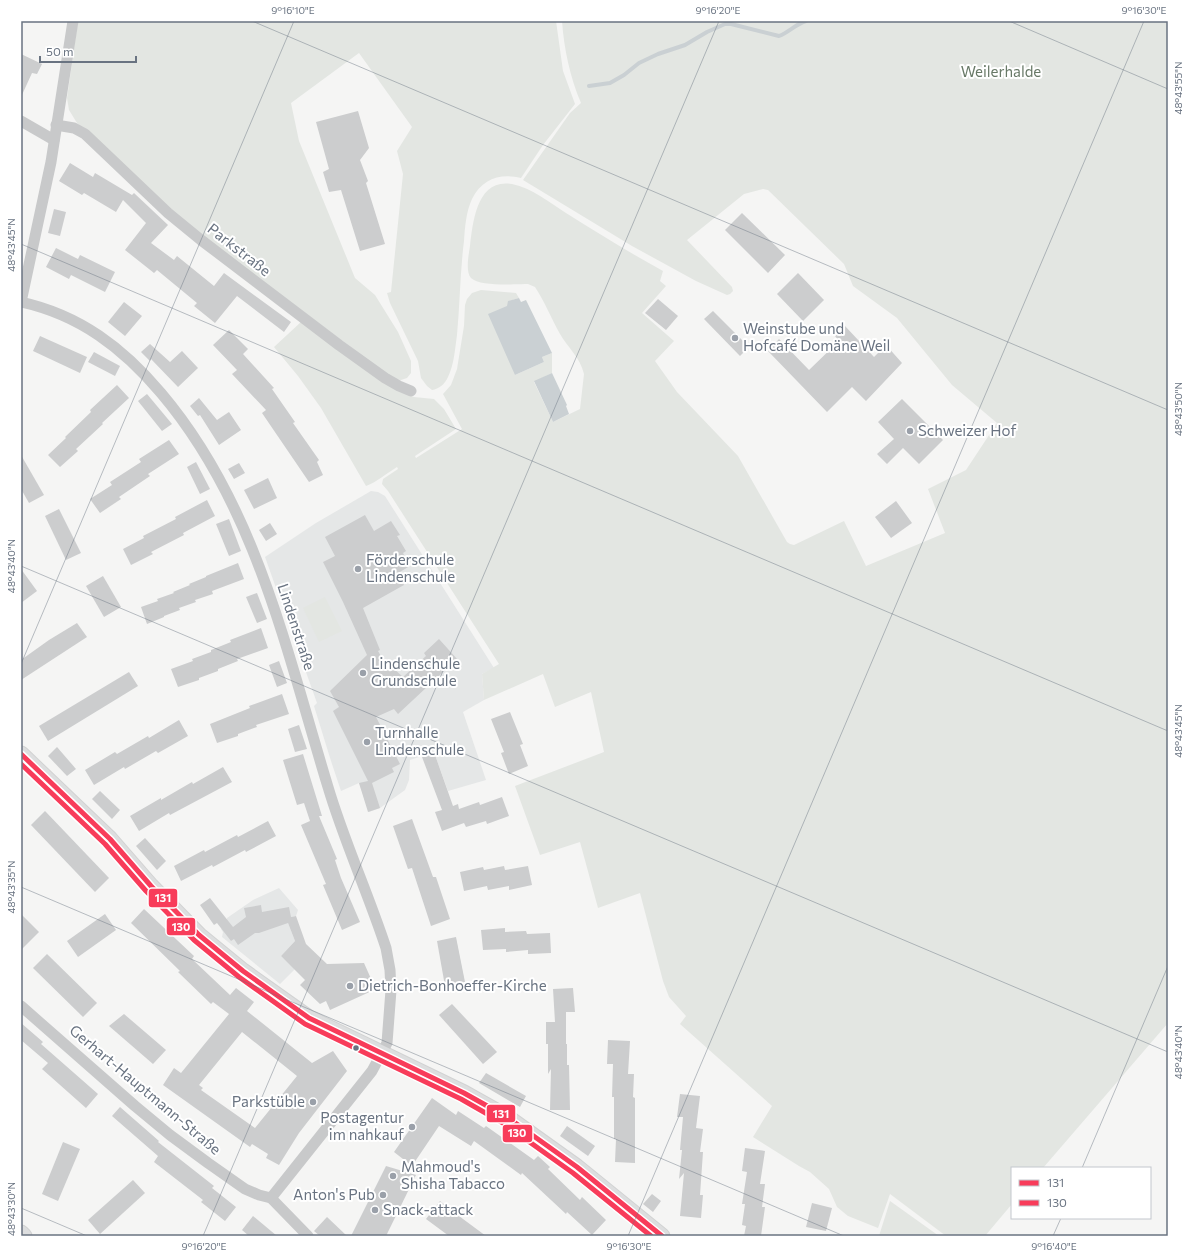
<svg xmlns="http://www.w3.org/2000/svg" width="1189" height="1257" font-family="Commissioner,sans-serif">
  <rect width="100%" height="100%" fill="#f5f5f4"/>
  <g fill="#e5e7e7">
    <path d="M371,491L378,492L385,496L494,668L482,674L484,700L463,712L486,780L448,791L434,752L410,760L409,780L405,790L380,808L369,812L359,783L341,791L331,761L314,706L317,703L265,557L316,523Z"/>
    <path d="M279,888L298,910L296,916L291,917L292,921L288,923L295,941L281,956L295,969L280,984L222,937L223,932L221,929L225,926L227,918L253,900Z"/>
  </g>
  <g fill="#e3e6e2">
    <path d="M78,21H556L563,71L575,104L543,145L521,178C500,173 482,179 472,199C466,212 465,227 464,241C460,272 460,304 457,335C455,349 454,365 448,377C445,384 439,389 432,390L427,386L421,378L418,361L390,303L387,293L391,292L403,174L397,151L412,127L359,53L291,103L299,141L355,278L375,295L398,332L411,361V373L407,378L401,380L393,379L187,224L77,123L69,110L67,98Z"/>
    <path d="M562,21H1168V1023L1043,1168H1012V1204L985,1236H946L890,1194L878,1228L848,1216L837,1207L829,1189L810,1172L799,1166L753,1137L772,1106L680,1024L686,1016L669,997L663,981L640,893L598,908L580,842L540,855L515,786L604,752L591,692L555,707L543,674L484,700L482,674L499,664L388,491L382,484L383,479L398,469L397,467C387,473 377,482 366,486L321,408L298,376L274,347L301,322L406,394L414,397L434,399L444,409L456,429L415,456L416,458L462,429L443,394L451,385L457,369L464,326L465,305L467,299L472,293L481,290L516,293L519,298L509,301L515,375L544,362L542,357L552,353V373L534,382L553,422L580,409L584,374C580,357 568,348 560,334C551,318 545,302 535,287L528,284C516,284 480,287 471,278C465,272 469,253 470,246C473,221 477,178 512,184C532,188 550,203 566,213C598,233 630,253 663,271L660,281L666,286L642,313L674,341L655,361L677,392L738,456L787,542L790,544L794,545L844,521L866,566L945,533L928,489L966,470L997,423L952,385L897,318L853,286L844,264L768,190L763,189L744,194L687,240L732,287L733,291L730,294L727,295L696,281L632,246L523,180L570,113L581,103C570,77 564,49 562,21Z"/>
    <path d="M325,597L342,631L319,642L303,608Z"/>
    <path d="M890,1201L939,1236H879Z"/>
  </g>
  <g fill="#cad0d3">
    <path d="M519,298L521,302L526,300L552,353L542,357L544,362L515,375L488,314L507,306L508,301Z"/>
    <path d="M552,373L567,405L566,406L569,414L553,422L534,381Z"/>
  </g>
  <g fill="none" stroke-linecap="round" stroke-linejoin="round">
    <path stroke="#cad0d3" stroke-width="4" d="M589,86L610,83L624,75L639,63L658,54L685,45L707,32L725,24H731L779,36C789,32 796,24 806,21"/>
  </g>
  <g fill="#cccdce" fill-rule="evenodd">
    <path d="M21,54L42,64L37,74L32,73L21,97Z"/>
    <path d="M358,111L369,148L360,160L368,181L366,183L385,244L360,251L341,190L329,192L323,172L329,169L316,122Z"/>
    <path d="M70,163L93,177L95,173L132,195L134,193L168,225L151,243L174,260L177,256L214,286L224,273L291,322L284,332L237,296L215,323L194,306L197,303L157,270L154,273L125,250L146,223L123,200L116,212L84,193L82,195L59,181Z"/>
    <path d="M54,209L66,212L60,236L48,233Z"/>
    <path d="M742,213L785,255L768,273L725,230Z"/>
    <path d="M56,248L78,259L80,255L115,272L105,292L71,275L69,279L46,267Z"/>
    <path d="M798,273L824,300L803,321L777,294Z"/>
    <path d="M658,299L678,316L666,330L645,313Z"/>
    <path d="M124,302L142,316L125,336L108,322Z"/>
    <path d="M713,311L749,347L740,356L704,319Z"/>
    <path d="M845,326L874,357L886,345L902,363L866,401L852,387L827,412L768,351L779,339L809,370L839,341L835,336Z"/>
    <path d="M229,330L248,349L243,354L274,388L272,389L295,422L293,423L319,460L317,462L323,475L309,482L262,413L266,410L232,374L237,370L213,345Z"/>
    <path d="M40,336L87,357L80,373L33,351Z"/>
    <path d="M150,344L170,362L182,351L198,368L178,387L151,359L150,361L141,352Z"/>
    <path d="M94,352L120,366L115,376L88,362Z"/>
    <path d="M117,385L129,398L102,423L103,424L76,449L78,451L60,467L48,455L66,438L65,437L91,412L90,410Z"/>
    <path d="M147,394L172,424L162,431L138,401Z"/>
    <path d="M199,398L217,420L229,412L241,430L219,445L200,415L198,416L190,406Z"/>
    <path d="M902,399L943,440L919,464L903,448L887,464L877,454L894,439L878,422Z"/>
    <path d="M169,440L179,454L148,474L150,476L119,497L121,499L100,513L90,499L112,485L110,482L141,462L139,459Z"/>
    <path d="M21,455L44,495L29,503L21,489Z"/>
    <path d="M196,462L210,489L200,494L187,467Z"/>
    <path d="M239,463L245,473L234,479L228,469Z"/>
    <path d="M268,478L277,498L254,509L244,490Z"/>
    <path d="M207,500L215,516L183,533L184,535L151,552L153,554L131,565L123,549L144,538L143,536L176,519L175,517Z"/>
    <path d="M896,501L912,523L891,538L875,517Z"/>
    <path d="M59,509L81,553L66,560L45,516Z"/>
    <path d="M365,515L374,531L391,521L400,535L397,536L406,551L403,553L410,566L398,573L404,585L363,608L380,650L378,651L390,672L393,668L403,677L426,656L424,653L439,639L457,659L398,714L394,709L376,717L400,764L392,768L394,772L372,783L380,808L368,812L359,783L368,781L333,711L339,707L330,691L367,655L343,602L323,562L335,556L325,537Z"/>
    <path d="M229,519L241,551L229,556L216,524Z"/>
    <path d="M270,523L277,534L266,541L259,530Z"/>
    <path d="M238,563L244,579L212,591L213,594L195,600L196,602L179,608L180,610L164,616V617L147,624L141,607L158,601L157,599L174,593L173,592L190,585L189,584L206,577V576Z"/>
    <path d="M21,569L37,591L21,603Z"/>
    <path d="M103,576L121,607L104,617L86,586Z"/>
    <path d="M257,593L267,619L257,623L246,597Z"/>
    <path d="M77,623L87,637L21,680V660L49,640Z"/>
    <path d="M261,628L268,648L237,659L238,661L218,669V671L199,678V680L178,687L171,669L193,661L192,659L211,652V650L231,642L230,640Z"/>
    <path d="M279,661L287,683L277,687L269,665Z"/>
    <path d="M129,672L138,686L48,741L39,726Z"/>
    <path d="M282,694L289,714L256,725L257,727L238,734V736L217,743L210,724L250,708L249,706Z"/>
    <path d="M510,712L523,744L520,745L528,766L509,774L501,753L504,752L491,719Z"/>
    <path d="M179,720L188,736L158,753L156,751L125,769L124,767L94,785L85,770L115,752L117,754L148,736L149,738Z"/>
    <path d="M299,725L307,749L295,752L288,729Z"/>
    <path d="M57,747L76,769L67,776L48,756Z"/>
    <path d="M434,752L453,806L458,804L459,809L479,802L480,805L502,797L509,816L487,824L486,821L466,827L464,823L442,831L435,812L442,810L422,757Z"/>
    <path d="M303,754L322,816H319L337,859L335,860L341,878L360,922L342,930L323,885L326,884L301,825L310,821L304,803L297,805L283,760Z"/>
    <path d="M223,767L232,782L170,815L169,813L139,831L130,816L161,798V800L192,782L193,784Z"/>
    <path d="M100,791L120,810L112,819L92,799Z"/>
    <path d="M45,811L109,878L95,892L31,825Z"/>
    <path d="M412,819L433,877H436L450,919L431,926L412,868L408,869L393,826Z"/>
    <path d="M268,821L276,836L246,852L245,850L213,867L212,865L181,881L174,866L204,850L205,852L237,835L238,837Z"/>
    <path d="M145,838L166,861L157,870L136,846Z"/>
    <path d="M504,866L505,870L528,866L532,885L509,890V886L488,890L487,886L464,891L460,872L483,867L484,870Z"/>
    <path d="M210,898L233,927L246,917L244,908L261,905L262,912L289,907L291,917L296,916L306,944L327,964L364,963L372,981L370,982L374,990L330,1010L326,1001L320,1004L300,985L305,980L281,956L295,941L288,923L259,933H255L238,945L234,939L231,941L217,923L214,925L200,905Z"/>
    <path d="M144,909L194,956L192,959L230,995L236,988L254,1002L247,1011L312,1063L333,1051L347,1071L299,1133L279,1165L266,1158L268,1154L252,1144L250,1147L163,1085L174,1068L181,1073L229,1014L213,1002L211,1004L178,972L180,971L131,923ZM242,1032L297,1076L255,1128L201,1090L203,1088L199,1085Z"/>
    <path d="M21,914L39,932L21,950Z"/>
    <path d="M105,914L116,930L78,957L67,941Z"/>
    <path d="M505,928V932L526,931L527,934L550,933L551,953L528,954V950L506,952V949L483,950L481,930Z"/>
    <path d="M456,937L465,982L445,986L437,941Z"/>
    <path d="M47,954L97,1003L83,1017L33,968Z"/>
    <path d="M573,988L575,1012H566V1044H567V1065H569L570,1110H550L551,1069L548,1074V1044H546V1022H555L553,989Z"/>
    <path d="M452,1004L497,1052L483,1064L439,1015Z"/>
    <path d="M124,1014L166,1050L153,1064L109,1026Z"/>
    <path d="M21,1023L43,1042L41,1044L98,1094L86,1108L42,1069L48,1063L21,1040Z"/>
    <path d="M608,1040L630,1041L628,1074H634L633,1097L635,1098V1163L615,1162L616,1139H614V1097H612L613,1064H607Z"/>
    <path d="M486,1073L526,1096L520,1107L479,1083Z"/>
    <path d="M680,1094L700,1096L696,1128L703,1129L700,1152H703L700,1195H703L701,1218L680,1216L684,1173L679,1179L682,1150H680L683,1117H677Z"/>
    <path d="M432,1098L456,1115L458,1111L484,1128L486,1126L534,1160L538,1156L550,1167L548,1169L580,1200L582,1197L606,1220L592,1235L567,1212L566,1214L522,1173L521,1175L474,1141L471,1146L439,1126L412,1166L394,1152Z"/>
    <path d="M120,1107L159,1141L158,1142L214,1186L212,1188L236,1207L225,1221L201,1202L203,1200L154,1162L158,1156L112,1116Z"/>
    <path d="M567,1126L595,1146L588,1156L560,1136Z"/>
    <path d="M63,1142L80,1149L58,1201L42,1194Z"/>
    <path d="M745,1148L765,1151L760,1184H765L762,1207H765L761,1236H744L746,1226L742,1225L745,1204H742L747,1172L742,1171Z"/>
    <path d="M386,1166L416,1175L386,1236H351Z"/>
    <path d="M133,1180L145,1193L100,1234L88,1220Z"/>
    <path d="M652,1194L661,1201L653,1212L643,1204Z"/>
    <path d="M440,1201L463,1219L486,1236H449L426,1219Z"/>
    <path d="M812,1203L832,1208L826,1231L806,1227Z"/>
    <path d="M253,1216L277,1236H249L242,1230Z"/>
    <path d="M327,1217L347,1236H320L314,1231Z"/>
  </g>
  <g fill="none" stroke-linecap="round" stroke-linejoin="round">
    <defs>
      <g id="secondary">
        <path d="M21,754L110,839L151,886L199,935L243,971L309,1018L464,1093L507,1117L577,1167L662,1236"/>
        <path d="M21,1233L24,1236"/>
      </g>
    </defs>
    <use href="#secondary" stroke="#d2d3d3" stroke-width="17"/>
    <g stroke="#c8c9ca" stroke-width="11">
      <path d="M21,121L54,140"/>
      <path d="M56,125L74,128L85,134L168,213L201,240L339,345L385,378L399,386L411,391"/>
      <path d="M21,302C80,315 123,348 161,393C256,505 286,650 328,787C344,841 368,893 386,948L390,970L391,990L387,1043L372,1071L271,1198"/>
      <path d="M21,302L51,162L73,21"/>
      <path d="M21,1006L135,1106L170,1135L208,1163L245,1189L259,1195L271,1198L308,1236"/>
    </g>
    <use href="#secondary" stroke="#dddedf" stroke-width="15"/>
    <defs>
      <path id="bus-1" d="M21,754L110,839L151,886L199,935L243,971L309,1018L464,1093L507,1117L577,1167L662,1236"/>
      <path id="bus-2" d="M21,764L105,844L146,891L194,940L239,977L305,1024L461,1099L503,1123L573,1173L651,1236"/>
    </defs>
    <use href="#bus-1" stroke="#fff" stroke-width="8"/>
    <use href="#bus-2" stroke="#fff" stroke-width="8"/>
    <use href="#bus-1" stroke="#f83c5a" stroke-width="5"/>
    <use href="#bus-2" stroke="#f83c5a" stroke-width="5"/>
  </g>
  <path fill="none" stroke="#697381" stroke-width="1" stroke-opacity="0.45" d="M252,21L1168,410M1009,21L1168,89M21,244L1168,731M21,566L1168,1052M21,664L294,21M21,887L844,1236M1082,1168L1168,966M21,1208L87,1236M203,1236L719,21M628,1236L1144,21M1053,1236L1061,1218"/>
  <g fill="#9aa0a9" stroke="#fff" stroke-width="1.5">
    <circle cx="735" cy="338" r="4"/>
    <circle cx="910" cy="431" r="4"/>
    <circle cx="358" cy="569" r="4"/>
    <circle cx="363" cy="673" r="4"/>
    <circle cx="367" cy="742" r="4"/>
    <circle cx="350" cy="986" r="4"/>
    <circle cx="313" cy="1102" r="4"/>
    <circle cx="412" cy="1127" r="4"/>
    <circle cx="393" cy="1176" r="4"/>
    <circle cx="383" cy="1195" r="4"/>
    <circle cx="375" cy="1210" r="4"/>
  </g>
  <circle fill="#697381" stroke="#fff" stroke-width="1.5" cx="356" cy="1048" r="3.5"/>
  <g text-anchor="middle" stroke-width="4" stroke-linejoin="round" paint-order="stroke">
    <g font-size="15" fill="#687967" stroke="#fff">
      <text x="1001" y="77">Weilerhalde</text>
    </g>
    <g font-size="15" fill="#697381" stroke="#fff">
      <text transform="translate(239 250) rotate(38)" y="5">Parkstraße</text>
      <text transform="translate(296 627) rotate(72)" y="5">Lindenstraße</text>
      <text transform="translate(145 1090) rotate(40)" y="5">Gerhart-Hauptmann-Straße</text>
    </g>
    <g font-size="15" fill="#697381" stroke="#fff" text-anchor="start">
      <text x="743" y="334">Weinstube und<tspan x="743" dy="17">Hofcafé Domäne Weil</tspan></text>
      <text x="918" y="436">Schweizer Hof</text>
      <text x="366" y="565">Förderschule<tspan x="366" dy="17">Lindenschule</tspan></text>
      <text x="371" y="669">Lindenschule<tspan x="371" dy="17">Grundschule</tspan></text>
      <text x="375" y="738">Turnhalle<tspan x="375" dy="17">Lindenschule</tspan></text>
      <text x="358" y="991">Dietrich-Bonhoeffer-Kirche</text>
      <text x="305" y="1107" text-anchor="end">Parkstüble</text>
      <text x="404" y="1123" text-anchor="end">Postagentur<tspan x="404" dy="17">im nahkauf</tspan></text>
      <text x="401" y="1172">Mahmoud's<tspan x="401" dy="17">Shisha Tabacco</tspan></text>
      <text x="375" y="1200" text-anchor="end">Anton's Pub</text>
      <text x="383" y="1215">Snack-attack</text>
    </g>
  </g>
  <g stroke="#fff" stroke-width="1.5">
    <rect x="148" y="888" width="30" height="20" rx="4" fill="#f83c5a"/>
    <rect x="166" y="917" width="30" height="19" rx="4" fill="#f83c5a"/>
    <rect x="486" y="1104" width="30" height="19" rx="4" fill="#f83c5a"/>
    <rect x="502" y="1124" width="31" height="19" rx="4" fill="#f83c5a"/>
  </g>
  <g font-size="11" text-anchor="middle" font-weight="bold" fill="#fff">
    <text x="163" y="902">131</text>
    <text x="181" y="931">130</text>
    <text x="501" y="1118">131</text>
    <text x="517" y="1137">130</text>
  </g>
  <rect width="1189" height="1257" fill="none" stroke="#ffffff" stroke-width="44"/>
  <rect x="1011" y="1167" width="140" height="52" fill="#ffffff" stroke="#c3c7cd"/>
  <rect x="1019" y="1180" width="20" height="6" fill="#f83c5a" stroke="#c3c7cd"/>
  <text x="1047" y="1187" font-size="12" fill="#697381">131</text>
  <rect x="1019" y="1200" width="20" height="6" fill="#f83c5a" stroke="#c3c7cd"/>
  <text x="1047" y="1207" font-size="12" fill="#697381">130</text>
  <path d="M40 56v6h96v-6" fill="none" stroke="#697381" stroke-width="2"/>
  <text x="46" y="56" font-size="12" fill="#697381" stroke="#ffffff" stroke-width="3" paint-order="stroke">50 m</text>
  <rect x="22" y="22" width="1145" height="1213" fill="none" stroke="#697381" stroke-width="1.5"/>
  <g font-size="10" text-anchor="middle" fill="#697381">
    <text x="293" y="14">9°16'10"E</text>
    <text x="718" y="14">9°16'20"E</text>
    <text x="1144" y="14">9°16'30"E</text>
    <text transform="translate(1178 88) rotate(-90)" y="4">48°43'55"N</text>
    <text transform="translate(11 245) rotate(-90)" y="4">48°43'45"N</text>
    <text transform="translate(1178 409) rotate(-90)" y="4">48°43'50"N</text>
    <text transform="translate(11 566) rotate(-90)" y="4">48°43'40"N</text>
    <text transform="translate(1178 731) rotate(-90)" y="4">48°43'45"N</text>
    <text transform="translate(11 887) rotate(-90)" y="4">48°43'35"N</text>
    <text transform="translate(1178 1052) rotate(-90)" y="4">48°43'40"N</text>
    <text transform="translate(11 1209) rotate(-90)" y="4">48°43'30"N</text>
    <text x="204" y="1250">9°16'20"E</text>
    <text x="629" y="1250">9°16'30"E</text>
    <text x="1054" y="1250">9°16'40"E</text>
  </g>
</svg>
